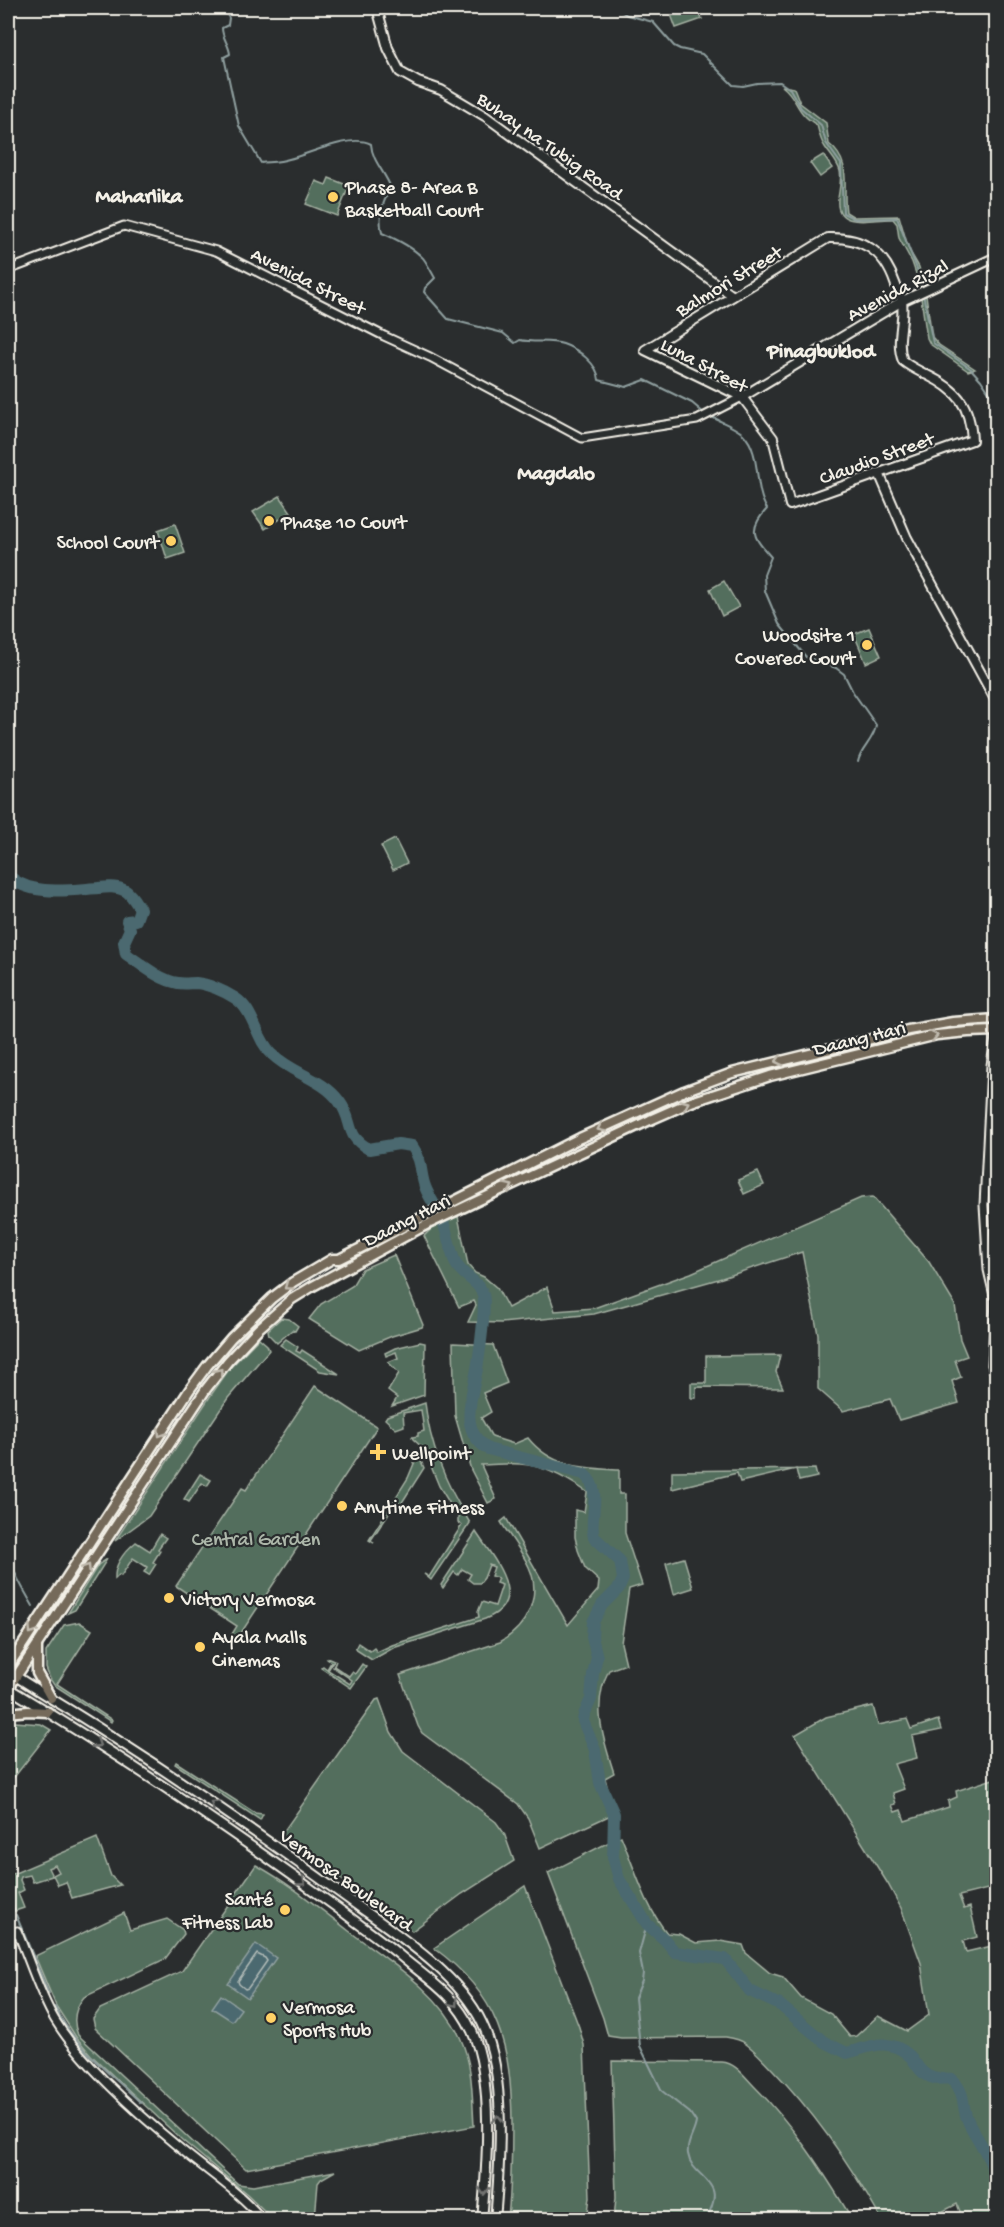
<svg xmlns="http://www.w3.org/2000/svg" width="1004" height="2227" font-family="'Gochi Hand',sans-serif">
  <rect width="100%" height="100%" fill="#2a2d2e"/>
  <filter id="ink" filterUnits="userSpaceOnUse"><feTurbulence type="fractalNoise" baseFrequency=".0167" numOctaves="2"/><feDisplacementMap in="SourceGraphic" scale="12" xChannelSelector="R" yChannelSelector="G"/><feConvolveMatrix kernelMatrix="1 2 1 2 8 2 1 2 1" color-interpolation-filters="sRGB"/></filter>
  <g filter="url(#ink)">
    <g fill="#536e5d" stroke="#a4b0a2" stroke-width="1.5">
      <path d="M680,8H698L702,19L676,28L670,12Z"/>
      <path d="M782,86L794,88L800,103L826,123L829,144C853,163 842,186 846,212L854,217L899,216L909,250L919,267L923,284L920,285L912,262L899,238L897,224L893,219C874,218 835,231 838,199C839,190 842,180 840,171C837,161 830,155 825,147C820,140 819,132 817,125C794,112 799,99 782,86Z"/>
      <path d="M823,155L832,168L820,177L810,163Z"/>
      <path d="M329,178L349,186L337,216L306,204L316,181L326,185Z"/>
      <path d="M926,295L932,337L939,345L975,369L968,371L930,344L927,338L921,298Z"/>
      <path d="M280,496L291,512L265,529L253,512Z"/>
      <path d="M175,524L185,553L167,559L158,530Z"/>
      <path d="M724,581L739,607L722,616L710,589Z"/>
      <path d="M869,628L881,656L866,663L854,634Z"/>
      <path d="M395,839L407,863L393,870L381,846Z"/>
      <path d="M758,1172L764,1185L744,1194L738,1180Z"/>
      <path d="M873,1197L929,1262L955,1305L960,1339L967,1356L955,1360L961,1377L952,1381L959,1403L899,1420L890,1399L843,1411L818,1389V1334L802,1252L722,1278L594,1314L501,1323L468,1322L476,1305L474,1301L459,1307L424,1236L432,1228L458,1216L468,1265L475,1273L484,1277L497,1288L508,1308L547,1287L555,1311L594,1308L691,1273L861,1198Z"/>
      <path d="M394,1255L423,1325L422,1327L392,1336L359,1350L309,1319L321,1304L352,1286L362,1269Z"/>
      <path d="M281,1318L289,1319L298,1326L295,1331L292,1330L277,1343L269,1335L268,1330Z"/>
      <path d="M259,1338L267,1345L269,1350L228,1398L149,1516L115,1541L211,1395L230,1368Z"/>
      <path d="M286,1339L298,1347L296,1351L300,1353L302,1350L339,1374L320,1371L280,1345Z"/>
      <path d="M420,1342L425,1343L424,1395L392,1406L397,1398L388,1391L399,1373L388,1362L398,1358L396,1352L386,1356L385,1353L395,1348Z"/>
      <path d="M453,1343L493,1345L507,1383L483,1393L491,1412L481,1418L492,1437L514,1444L528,1438C552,1468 584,1468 619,1470V1494H625V1533L642,1585L629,1589L621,1643L626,1664L609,1670C591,1704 603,1739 614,1773L605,1778L608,1790L617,1812L540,1848L528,1818L518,1804L422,1733L418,1726L400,1675L500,1642C527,1627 542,1596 529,1567C522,1551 510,1537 501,1522L506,1518L568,1625L598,1590L599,1581L585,1568L578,1550L575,1537V1510L584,1512L587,1492C568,1479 544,1465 520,1464C508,1463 494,1465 481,1465L496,1499L488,1503L471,1470L455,1416Z"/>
      <path d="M780,1355L776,1372L783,1388L696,1387V1398H691V1383H706V1356Z"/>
      <path d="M315,1386L377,1427L235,1642L229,1639L237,1626L176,1586L242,1488L246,1490Z"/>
      <path d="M425,1403C430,1446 447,1487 470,1523L431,1580L424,1574L429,1577L462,1525L458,1523V1517L439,1486L424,1449L413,1439L412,1437L418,1436V1433L424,1431L421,1410L403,1413L404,1426L396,1429L385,1419L387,1416Z"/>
      <path d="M418,1454L424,1468L401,1504L396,1502L371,1540L374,1543L369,1540L408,1478Z"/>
      <path d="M796,1469L740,1482L737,1473L672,1489V1471L815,1469L817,1477L799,1481Z"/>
      <path d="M200,1474L211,1480L207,1486L202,1483L189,1502L184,1499Z"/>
      <path d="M476,1532C492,1557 532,1601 485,1619L393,1648L372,1660L355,1649L358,1643L370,1651L374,1648L377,1652L392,1645L479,1617L478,1612L482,1602L495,1606L502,1585L496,1583L498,1578L491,1576L494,1567L489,1565L484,1578L480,1583H473L468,1579L471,1574L462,1569L458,1575L454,1572L443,1588L441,1585Z"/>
      <path d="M160,1534L166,1538L158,1549L160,1551L153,1562L156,1564L149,1575L144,1572L147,1567L133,1558L121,1576L119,1575L115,1579C114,1564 125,1551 136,1542L150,1551Z"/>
      <path d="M684,1558L693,1588L674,1594L666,1563Z"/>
      <path d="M107,1559L75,1610L68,1613L98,1565Z"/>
      <path d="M79,1622L92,1630L57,1684L112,1720L111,1722L54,1685L50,1679L46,1668V1652L64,1625Z"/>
      <path d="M329,1658L334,1660L328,1670L350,1684L352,1680L333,1667L336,1661L334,1666L349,1676L352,1672L355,1674L362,1664L366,1667L351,1688L321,1668L323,1666L327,1669L331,1662L327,1659Z"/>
      <path d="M379,1699L391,1732L403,1751L496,1822L504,1833L514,1861L462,1894L412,1931L281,1835L376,1700Z"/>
      <path d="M873,1706L878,1725L907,1719L911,1729L938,1720L941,1730L912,1736L917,1758L894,1764L904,1789L893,1793L896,1804L892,1805L895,1812L901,1810L905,1821L949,1807L948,1801L957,1797L956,1791L996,1778V1887L959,1896L964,1909L970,1907L977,1937L963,1941L966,1952L996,1945V2219H963L957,2204L928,2219H881C851,2166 816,2114 773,2070C764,2061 756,2051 746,2044C740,2039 732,2038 725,2037L621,2038L608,2036L603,2018L548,1873L621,1836C635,1869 644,1904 667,1933L679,1934L696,1943L720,1941L743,1945L746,1953L770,1973L783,1977L801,1998L831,2014L850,2037L856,2036L878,2016L907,2031L929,2015L921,1963L901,1908L888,1884L795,1735L826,1717Z"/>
      <path d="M15,1722L41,1724L51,1730L8,1785V1724Z"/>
      <path d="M176,1762L255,1813L263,1814L260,1820L175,1764Z"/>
      <path d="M97,1838L111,1876L120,1885L72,1898L66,1882L58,1885L53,1875L59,1872L55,1865L48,1868L52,1876L33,1882L30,1875L21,1877L20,1880L24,1890L18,1893L24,1908L15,1911L8,1892V1876Z"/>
      <path d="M256,1865C289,1883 319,1908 349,1931C388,1961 438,1990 460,2037C473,2065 472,2095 474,2126L246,2169L95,2028L93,2019L100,2009L182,1971Z"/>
      <path d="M525,1886L579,2027L584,2045L590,2197L587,2219H508C511,2188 512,2156 512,2123C511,2046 500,1996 434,1948Z"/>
      <path d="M124,1913L130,1930L167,1919L183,1930L184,1934L165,1959L84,1997C74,2009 72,2021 78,2035L238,2184L253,2186L335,2171L321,2179L318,2183L315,2218L300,2215L299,2219H273L247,2194L182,2140L91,2055L76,2037L56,2006L35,1956Z"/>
      <path d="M612,2061L722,2062C736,2063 745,2077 754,2086C794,2126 823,2171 852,2219H614L616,2197Z"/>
    </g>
    <g fill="#4c696f" stroke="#8f9f9f" stroke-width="1.5">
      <path d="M256,1944L276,1958L248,1998L228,1984Z"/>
      <path d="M221,1995L241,2009L232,2021L212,2008Z"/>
    </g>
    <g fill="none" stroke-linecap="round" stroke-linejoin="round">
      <path stroke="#b1bbb8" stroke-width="1.5" d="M257,1954L265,1958L267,1961L248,1988L245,1989L239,1984L238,1981Z"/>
      <g stroke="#8f9f9f" stroke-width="2">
        <path d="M204,8L209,13H226L229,18L228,25L222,28C222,38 229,44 230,54L224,57L239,126L261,163C270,162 280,162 289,159C310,154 351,133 371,144C372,161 385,172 391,188C382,203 378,216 382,233C396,239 411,246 422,257C425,259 432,273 435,278L425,288L424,292L448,319L503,333L515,343L520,340C534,343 550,340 563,344C578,349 598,364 599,380L626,387L645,380L692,403L705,414"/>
        <path d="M616,8L627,15L653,22L674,46L680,49L702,54L733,85L743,86L757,83L780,82L790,89L801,108L821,125L826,143L841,164L843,213L855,219L897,218L919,274L922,288"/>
        <path d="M923,294L933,343L971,369L981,380L995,401L996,420"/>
        <path d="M710,416C721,422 734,426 743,434C762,453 753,487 767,509C747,530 754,538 771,557L764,575L765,591L779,624L806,657L836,668L844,674L853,692L876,725C875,739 860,749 858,762"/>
        <path d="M996,422L994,453L996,461"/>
        <path d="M8,1520C14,1530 7,1549 11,1563C16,1578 25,1592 33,1606"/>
        <path d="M8,1897L14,1911"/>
        <path d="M16,1915L49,1994"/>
        <path d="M647,1924L639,1953L643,1973L642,1981L635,1998L640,2046L662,2091L690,2113L696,2122C695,2133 686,2142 688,2154C692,2180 731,2179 705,2220"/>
        <path d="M55,2007C75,2048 109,2072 141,2103"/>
      </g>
      <g stroke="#4c696f" stroke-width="12">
        <path d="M8,805L9,809L8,821"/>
        <path d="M8,875C29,897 70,890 98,888C107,887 117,886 126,891C132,895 136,903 140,909L136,920L127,921L130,929L124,942L126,954C141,964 159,980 178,983C184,984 190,983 196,983C208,984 224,991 235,998C255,1011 255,1038 272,1054C292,1074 322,1078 339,1101C355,1122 343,1134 369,1149L398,1144L412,1146C424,1163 419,1173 426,1189C431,1201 439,1210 443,1222C448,1235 450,1249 455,1262C462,1278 483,1281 484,1300C484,1319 480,1350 477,1369C472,1397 458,1430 488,1449L584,1474C604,1491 588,1517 594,1537L620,1561L623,1579L619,1588L602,1605L593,1622L592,1637L597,1657L593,1674L591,1699L584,1715L583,1721L595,1750L600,1783L614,1814L613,1857L619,1879L647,1924L665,1940L675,1952L725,1959L750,1991L780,2005L823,2041L847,2053C869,2047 888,2036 910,2056C915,2061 918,2070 925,2074C936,2082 942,2077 952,2079C968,2096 960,2105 969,2123C981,2147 992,2156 996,2184"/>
      </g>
      <defs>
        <g id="tertiary">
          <path d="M8,270L124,226L216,251L384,336L430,357L582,438L697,420L742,397"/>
          <path d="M996,1031L991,1065L984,1205L988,1270L995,1300L992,1365L996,1378"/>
          <path d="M8,1937L17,1931C29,1959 40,1995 55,2020C82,2064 136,2112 176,2145C204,2169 239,2191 263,2220"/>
        </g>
        <g id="secondary">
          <path d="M377,8L388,48L400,72L418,82L441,90L485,116L733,296"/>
          <path d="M828,238C863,237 884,251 895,283C897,289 901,295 902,301C905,321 895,342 903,361C910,367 919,371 927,375C958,390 970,405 972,440L790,505L773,438L742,397L645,350Z"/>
          <path d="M742,397L902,301L996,257"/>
          <path d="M879,473L907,538L996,701"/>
          <path d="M8,1671C40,1693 75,1712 108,1734C189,1786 269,1841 347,1898C393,1932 457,1971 482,2023C507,2073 500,2164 495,2220"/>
          <path d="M8,1688C123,1757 235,1833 343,1912C361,1926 380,1939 397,1953C428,1980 453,1992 472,2031C494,2080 487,2166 482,2220"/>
        </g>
        <g id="primary">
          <path d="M37,1647V1673L51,1698"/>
          <path d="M8,1667L190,1389L207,1366L231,1338L272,1298L293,1282L332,1259H339L580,1138L684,1091L732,1073L908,1030L953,1022L996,1019"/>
          <path d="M8,1689L206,1389L228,1361L258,1329L292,1299L313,1286L426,1225L650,1120L691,1102L770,1076L937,1035L968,1032L996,1031"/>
          <path d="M8,1713L28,1711L48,1712"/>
        </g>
      </defs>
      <use href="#tertiary" stroke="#f4f1e8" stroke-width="11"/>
      <use href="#secondary" stroke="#f4f1e8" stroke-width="12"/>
      <use href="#primary" stroke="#f4f1e8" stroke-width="13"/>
      <use href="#tertiary" stroke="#2a2d2e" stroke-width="7"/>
      <use href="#secondary" stroke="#2a2d2e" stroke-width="8"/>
      <use href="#primary" stroke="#746a5a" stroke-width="8"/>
    </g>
    <defs><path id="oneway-chevron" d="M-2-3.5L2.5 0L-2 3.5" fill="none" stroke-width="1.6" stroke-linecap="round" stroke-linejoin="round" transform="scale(1.5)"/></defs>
    <g stroke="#c1bbaf">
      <use href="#oneway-chevron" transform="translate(934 1036) rotate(-12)"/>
      <use href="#oneway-chevron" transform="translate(779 1061) rotate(166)"/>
      <use href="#oneway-chevron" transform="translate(685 1104) rotate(-23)"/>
      <use href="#oneway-chevron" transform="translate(601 1128) rotate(155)"/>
      <use href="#oneway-chevron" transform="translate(509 1187) rotate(-25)"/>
      <use href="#oneway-chevron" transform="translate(288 1286) rotate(144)"/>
      <use href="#oneway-chevron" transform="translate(219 1372) rotate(-51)"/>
      <use href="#oneway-chevron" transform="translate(161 1433) rotate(123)"/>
      <use href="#oneway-chevron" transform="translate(87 1568) rotate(-57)"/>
      <use href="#oneway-chevron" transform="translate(32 1630) rotate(123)"/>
    </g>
    <g stroke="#71726f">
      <use href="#oneway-chevron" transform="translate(97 1744) rotate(33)"/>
      <use href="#oneway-chevron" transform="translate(214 1804) rotate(-146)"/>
      <use href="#oneway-chevron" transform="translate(302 1882) rotate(36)"/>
      <use href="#oneway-chevron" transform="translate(454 2003) rotate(52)"/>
      <use href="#oneway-chevron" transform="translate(498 2119) rotate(-91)"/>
      <use href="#oneway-chevron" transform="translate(484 2191) rotate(93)"/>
    </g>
  </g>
  <g fill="#ffd166" stroke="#2a2d2e" stroke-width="2">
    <circle cx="333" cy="197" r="6"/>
    <circle cx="269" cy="521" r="6"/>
    <circle cx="171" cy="541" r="6"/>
    <circle cx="867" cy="645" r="6"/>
    <path d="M375 1443h6v6h6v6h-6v6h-6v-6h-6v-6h6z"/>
    <circle cx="342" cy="1506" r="6"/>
    <circle cx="169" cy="1598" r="6"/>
    <circle cx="200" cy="1647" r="6"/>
    <circle cx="285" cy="1910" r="6"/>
    <circle cx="271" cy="2018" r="6"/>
  </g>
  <g text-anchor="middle" stroke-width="4.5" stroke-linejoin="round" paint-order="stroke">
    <g font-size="20" fill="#f4f1e8" stroke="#2a2d2e">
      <text transform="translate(551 145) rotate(35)" y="7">Buhay na Tubig Road</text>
      <text transform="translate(309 280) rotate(27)" y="7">Avenida Street</text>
      <text transform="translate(728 280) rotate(-31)" y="7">Balmori Street</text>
      <text transform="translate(897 289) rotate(-28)" y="7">Avenida Rizal</text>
      <text transform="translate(705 364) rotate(28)" y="7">Luna Street</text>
      <text transform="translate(876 457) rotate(-20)" y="7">Claudio Street</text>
      <text transform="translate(859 1037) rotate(-14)" y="7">Daang Hari</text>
      <text transform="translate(406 1219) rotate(-27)" y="7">Daang Hari</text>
      <text transform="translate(347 1879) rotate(36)" y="7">Vermosa Boulevard</text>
    </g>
    <g font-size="20" fill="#f4f1e8" stroke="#2a2d2e" text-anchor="start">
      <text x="345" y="193">Phase 8- Area B<tspan x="345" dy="23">Basketball Court</tspan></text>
      <text x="281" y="528">Phase 10 Court</text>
      <text x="159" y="548" text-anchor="end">School Court</text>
      <text x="855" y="641" text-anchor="end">Woodsite 1<tspan x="855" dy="23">Covered Court</tspan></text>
      <text x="392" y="1459">Wellpoint</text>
      <text x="354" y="1513">Anytime Fitness</text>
      <text x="181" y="1605">Victory Vermosa</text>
      <text x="212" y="1643">Ayala Malls<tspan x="212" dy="23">Cinemas</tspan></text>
      <text x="273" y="1905" text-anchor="end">Santé<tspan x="273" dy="23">Fitness Lab</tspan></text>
      <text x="283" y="2013">Vermosa<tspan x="283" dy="23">Sports Hub</tspan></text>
    </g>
    <g font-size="20" fill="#acb6a9" stroke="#2a2d2e">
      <text x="256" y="1545">Central Garden</text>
    </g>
    <g font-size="21" font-weight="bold" fill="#f4f1e8" stroke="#2a2d2e">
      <text x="139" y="202">Maharlika</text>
      <text x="821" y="357">Pinagbuklod</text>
      <text x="556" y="479">Magdalo</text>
    </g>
  </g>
  <rect width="1004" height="2227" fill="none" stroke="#2a2d2e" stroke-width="30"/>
  <rect x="15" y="15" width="974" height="2197" fill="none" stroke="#f4f1e8" stroke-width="2" filter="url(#ink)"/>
</svg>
